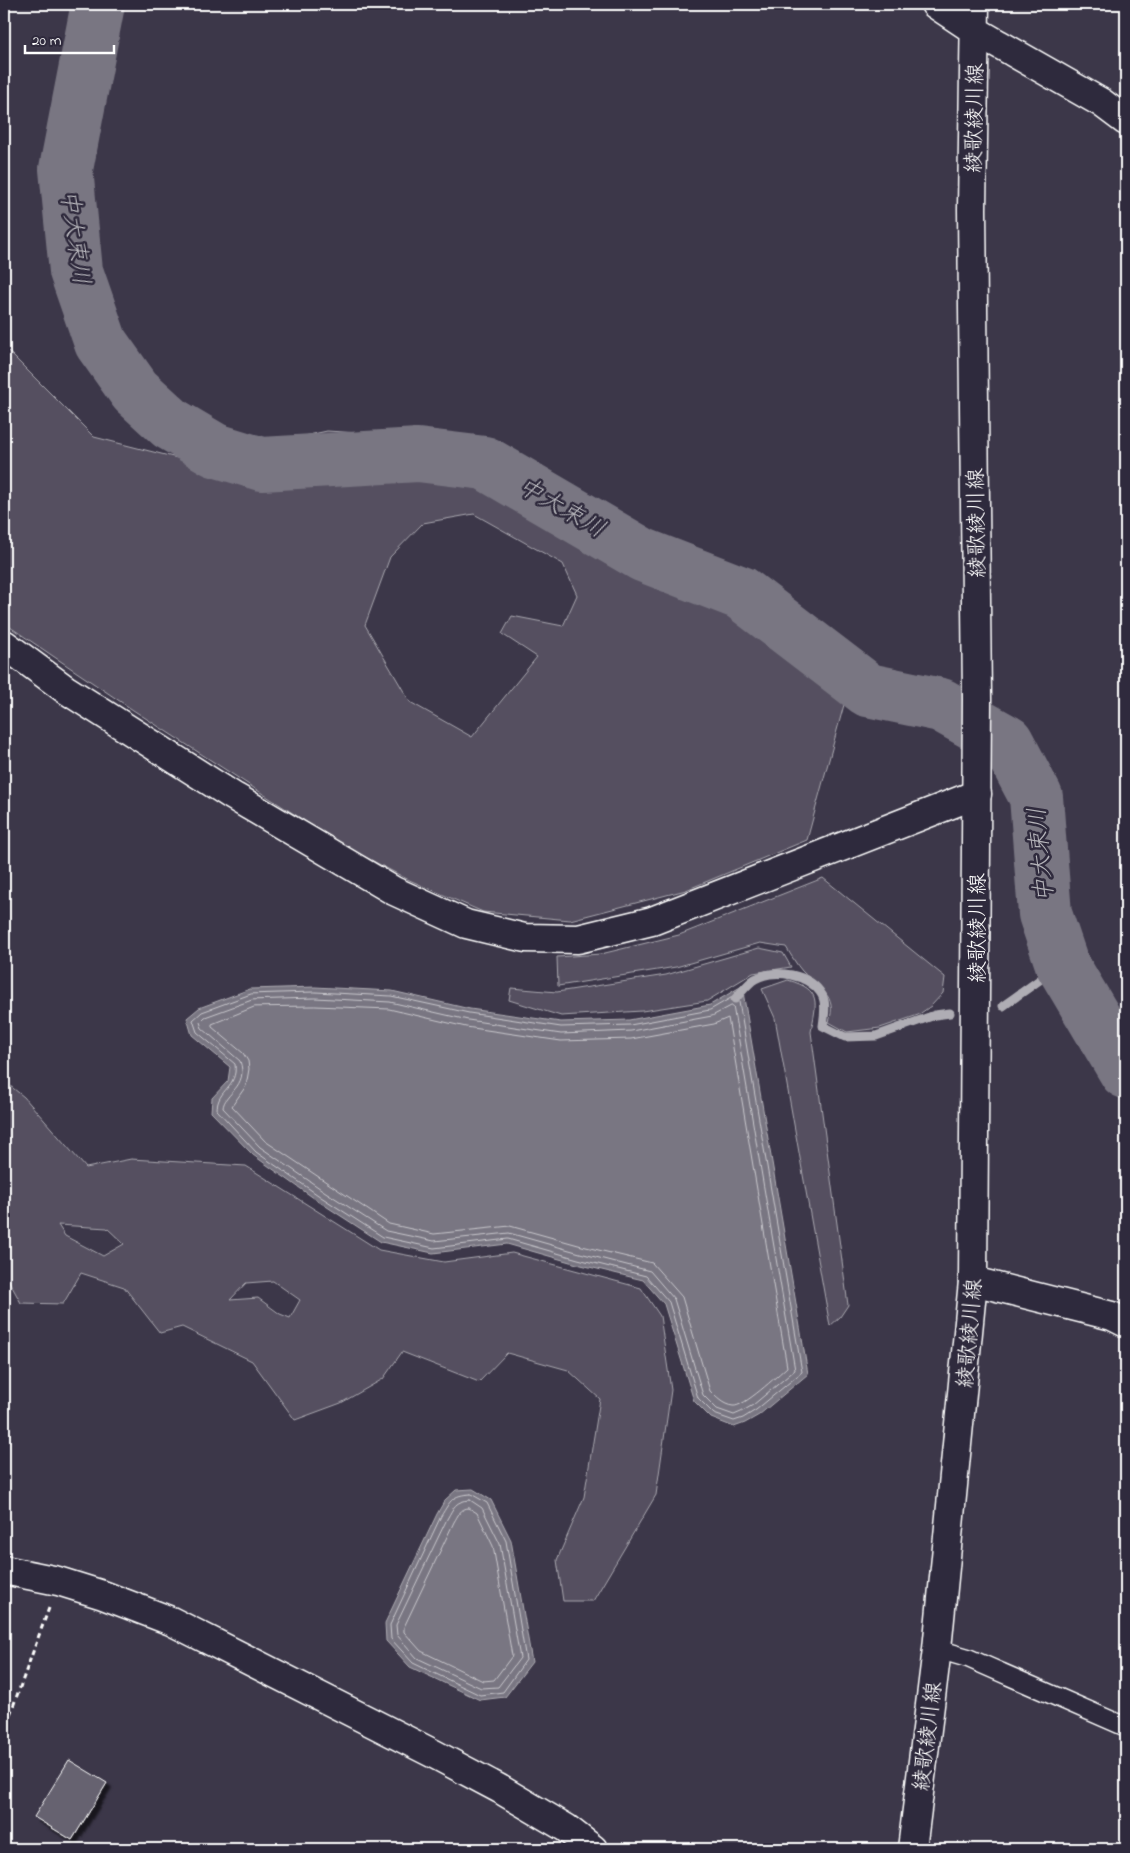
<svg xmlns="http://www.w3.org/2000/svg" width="1130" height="1853" font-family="'Indie Flower','Klee One',sans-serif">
  <defs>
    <filter id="shadow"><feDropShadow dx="4.5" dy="4.5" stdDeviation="1" flood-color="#0009"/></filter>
  </defs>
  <rect width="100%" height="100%" fill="#3c3749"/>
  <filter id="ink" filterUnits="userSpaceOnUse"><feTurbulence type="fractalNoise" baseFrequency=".02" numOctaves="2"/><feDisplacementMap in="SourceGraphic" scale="10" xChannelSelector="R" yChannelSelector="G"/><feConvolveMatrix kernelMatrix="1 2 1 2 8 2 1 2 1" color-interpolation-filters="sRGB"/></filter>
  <g filter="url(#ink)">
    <g fill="#555060" stroke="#aaa8b0" fill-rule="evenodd">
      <path d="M4,347L94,437L189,461L327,431L442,438L554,513L651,570L737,608L845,701L807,840L686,890L570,920L483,912L407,879L339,843L133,710L4,623ZM474,514L563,564L577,595L563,626L512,616L502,634L537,657L472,737L410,702L365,625L390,557L423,523Z"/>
      <path d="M823,878L945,977L943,993L931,1006L918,1015L880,1028L847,1032L829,1022C838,995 819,988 802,971C796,964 791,955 786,947L760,943L676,967L558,986L557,957L601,954L679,935Z"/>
      <path d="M759,948L783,953L791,967L753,973L707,1001L642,1011L561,1016L509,1000L511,988L557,992L666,975Z"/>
      <path d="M788,980C823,990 816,1003 811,1032L848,1305L840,1317L830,1326L775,1018L762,989Z"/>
      <path d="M4,1081L24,1097L86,1168L131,1159L246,1166L379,1250L444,1262L512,1253L641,1288L660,1316L671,1390L656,1495L593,1601H563L557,1560L584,1497L600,1399L568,1370L507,1353L479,1382L402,1352L383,1379L341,1403L295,1420L252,1361L182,1327L160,1333L124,1287L81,1273L63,1304L21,1303L4,1272ZM58,1225L107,1228L124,1244L103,1256L65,1236ZM273,1281L300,1300L290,1318L280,1314L258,1298L230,1300L246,1283Z"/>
    </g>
    <g fill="#797682" stroke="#afadb4">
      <path d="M742,986L808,1374L759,1415L745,1423L734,1427L711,1418L694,1401L664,1304L643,1280L577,1264L507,1244L433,1253L381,1242L318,1201L253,1155L211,1112L212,1098L228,1081L230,1067L192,1035L187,1018L199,1008L250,989L315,987L392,991L470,1009L561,1022L629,1020L710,1005Z"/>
      <path d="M473,1489L491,1500L511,1540L532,1662L505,1697L480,1700L410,1667L386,1641L385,1623L437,1514L445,1500L456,1490Z"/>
    </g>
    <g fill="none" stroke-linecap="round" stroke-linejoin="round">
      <g stroke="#c9c8cd" stroke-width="1">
        <path d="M315,992L391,996L469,1013L561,1027L630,1025L710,1010L736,995L738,996L802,1372L756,1410L743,1418L734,1421L714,1414L698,1398L669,1302L646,1276L578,1259L508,1239L434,1248L383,1237L321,1197L256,1152L217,1110C217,1089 238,1088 235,1064L197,1032L193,1020L202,1012L251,994Z"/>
        <path d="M315,998L390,1002L468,1020L561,1034L631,1031L712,1016L731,1006H733L795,1370L753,1405L741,1412L734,1415L717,1409L703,1395L674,1299L650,1271L580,1253L509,1233L434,1241L386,1231L324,1191L260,1147L223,1108C224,1093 249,1087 240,1061L202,1028L200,1022L205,1017L252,1000Z"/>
        <path d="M315,1006L389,1009L466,1027L561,1041L631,1039L714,1024L728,1018L787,1367C778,1375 743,1408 733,1406C723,1405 716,1397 710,1391L682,1297L652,1263L582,1246L510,1226L434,1234L389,1224L265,1141L232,1106L246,1086L249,1069L248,1061L243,1053L212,1027V1024L254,1007Z"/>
        <path d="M471,1494L487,1503L506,1541L526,1660L503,1692L480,1695L413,1663L391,1639L390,1625L441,1516C451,1500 452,1495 471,1494Z"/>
        <path d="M470,1500L482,1508L500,1544L520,1658L498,1687L481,1688L417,1658L397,1635L396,1625L447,1519C454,1507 455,1501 470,1500Z"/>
        <path d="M469,1508L477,1513L493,1546L512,1656L494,1680L483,1681L421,1651L404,1632V1627L454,1522C458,1516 460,1508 469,1508Z"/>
      </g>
      <g stroke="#afadb4" stroke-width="9">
        <path d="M735,999C741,993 748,983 755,979C775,968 810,974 822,995C827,1004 824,1017 823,1026L845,1037L876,1036L935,1015L950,1013"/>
        <path d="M1003,1006L1062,964"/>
      </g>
      <path stroke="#797682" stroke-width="54" d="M98,4L66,169L76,271L101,343L135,391L171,424L215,450L262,464L418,455L485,463L643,555L741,593L868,690L941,705L1007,742L1036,797L1045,914L1062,964L1126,1072"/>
    </g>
    <path fill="#666270" stroke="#fff" filter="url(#shadow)" d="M69,1760L107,1783L72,1840L34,1817Z"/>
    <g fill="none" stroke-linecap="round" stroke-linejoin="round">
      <defs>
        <path id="lane" d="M937,1649L968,1658L1126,1727"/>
        <g id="street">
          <path d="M935,4L974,30L1102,103L1126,121"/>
          <path d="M973,1281L1112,1316L1126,1323"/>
        </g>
        <g id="secondary">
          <path d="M4,644L65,689L233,796L394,891L466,924L525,938L578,939L652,921L977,794"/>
          <path d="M4,1570L58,1581L103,1595L171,1621L434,1754L500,1789L566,1828L593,1849"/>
          <path d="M912,1849L937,1649L973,1281L977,699L972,209L975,4"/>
        </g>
      </defs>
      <use href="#lane" stroke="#fff" stroke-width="21"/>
      <use href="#street" stroke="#fff" stroke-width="31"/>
      <use href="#secondary" stroke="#fff" stroke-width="31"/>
      <g stroke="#fff" stroke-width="3" stroke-dasharray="5 4" stroke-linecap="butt">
        <path d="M4,1731L49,1608"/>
        <path d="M4,1842L12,1849"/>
      </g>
      <use href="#lane" stroke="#2f2a3d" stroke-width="18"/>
      <use href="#street" stroke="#2f2a3d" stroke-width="28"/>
      <use href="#secondary" stroke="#2f2a3d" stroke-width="28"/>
    </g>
  </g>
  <g text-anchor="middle" stroke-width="5" stroke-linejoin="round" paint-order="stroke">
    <g font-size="22" fill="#fff" stroke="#2f2a3d">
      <text transform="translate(973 118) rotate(-89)" y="8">綾歌綾川線</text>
      <text transform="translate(975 523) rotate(-91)" y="8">綾歌綾川線</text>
      <text transform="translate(976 928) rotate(-90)" y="8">綾歌綾川線</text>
      <text transform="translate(968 1333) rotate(-85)" y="8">綾歌綾川線</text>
      <text transform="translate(926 1736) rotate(-83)" y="8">綾歌綾川線</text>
    </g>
    <g font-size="24" font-style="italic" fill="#b5b4ba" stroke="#2f2a3d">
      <text transform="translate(76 237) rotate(82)" y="8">中大束川</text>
      <text transform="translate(562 507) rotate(30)" y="8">中大束川</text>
      <text transform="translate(1040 855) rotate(-95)" y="8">中大束川</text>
    </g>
  </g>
  <rect width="1130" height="1853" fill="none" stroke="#2f2a3d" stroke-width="20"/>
  <rect x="10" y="10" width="1110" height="1833" fill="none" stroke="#fff" stroke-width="2" filter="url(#ink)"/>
  <path d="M25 45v8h89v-8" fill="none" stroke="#ffffff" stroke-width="2.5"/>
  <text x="32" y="45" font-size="15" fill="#ffffff" stroke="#2f2a3d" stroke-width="4" paint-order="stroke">20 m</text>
</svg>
